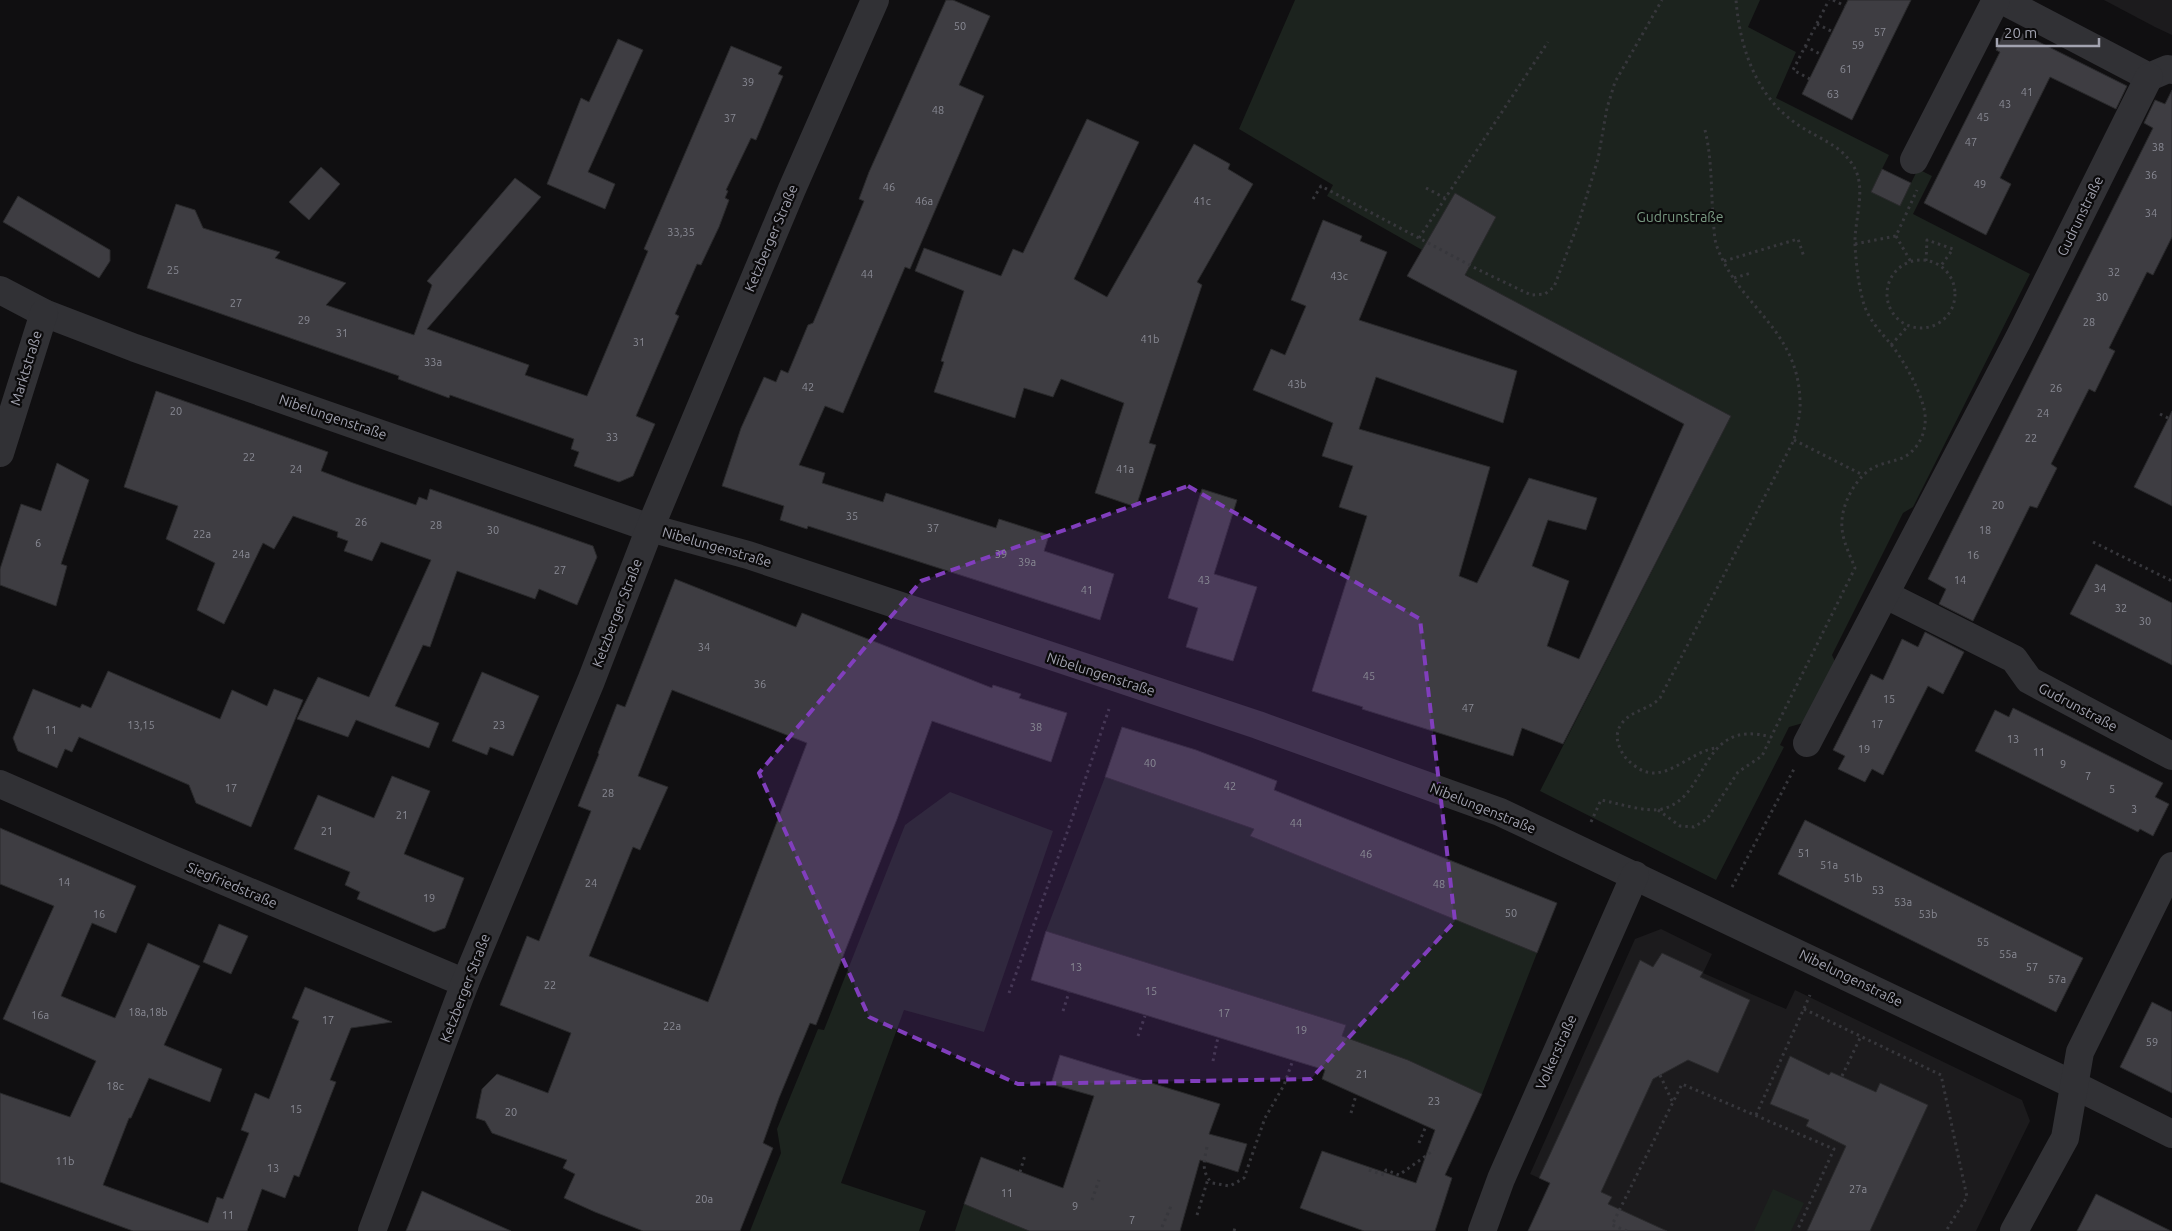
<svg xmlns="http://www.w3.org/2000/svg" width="2172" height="1231" font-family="Ubuntu,sans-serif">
  <rect width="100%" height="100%" fill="#100f11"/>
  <g fill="#1c1b1d">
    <path d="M2104,0H2172V35L2155,27Z"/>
    <path d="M1661,929L1712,954L1703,973L1786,1009L1795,990L2022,1100L2030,1121L1976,1231H1528L1559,1187L1530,1174L1635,939Z"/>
  </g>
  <g fill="#1c231e">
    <path d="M1295,0H1760L1748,27L1796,52L1776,98L1889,155L1882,169L1911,183L1918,169L1932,176L1913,214L2030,274L1913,507L1903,513L1832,655L1838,668L1810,721L1789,727L1780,745L1784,747L1716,880L1540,791L1731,416L1512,301L1327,196L1333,185L1239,129Z"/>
    <path d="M1105,777L1254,829L1250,836L1537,953L1482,1094L1408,1060L1342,1036L1346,1025L1046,931Z"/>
    <path d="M950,792L1053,831L984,1032L904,1010L841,1183L926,1211L919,1231H750L781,1153L777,1129L818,1029L824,1030L905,825Z"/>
    <path d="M1773,1189L1804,1203L1791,1231H1754Z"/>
    <path d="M964,1204L1029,1231H955Z"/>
  </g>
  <g fill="#3e3d42" stroke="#2a2a2c" fill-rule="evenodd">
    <path d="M946,0H953L990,16L959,85L984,96L910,269L905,267L843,413L825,406L799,465L825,473L822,483L883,502L886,493L996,528L999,519L1049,535L1044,551L1114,574L1100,620L808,526L807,529L780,520L784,506L722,486L741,428L764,377L776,382L781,370L788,373L808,325L813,323L864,201L859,199L869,172Z"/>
    <path d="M1848,0H1911L1852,120L1802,94Z"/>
    <path d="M2007,26L2127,86L2116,109L2050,77L2000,178L2011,184L1986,235L1924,203L2000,52L1996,50Z"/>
    <path d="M618,39L643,50L588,172L615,184L605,209L547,184L581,98L589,102Z"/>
    <path d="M731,46L782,67L778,74L783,76L756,140L751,138L726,190L728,191L725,198L729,200L719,227L701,265L697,264L675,314L679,316L636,416L655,424L633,476L619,482L574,466L579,452L571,449L574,439L450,395L449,398L398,379L399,376L147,288L176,204L195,210L203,228L280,252L275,258L346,283L326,305L414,335L432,285L427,281L515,178L541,197L427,329L529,365L525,375L587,396L648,251L644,249Z"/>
    <path d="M2172,90V237L2153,275L2147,272L2109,348L2115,351L2095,392L2089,389L2051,464L2057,468L2037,508L2030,506L1973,621L1939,604L1946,589L1928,579L2153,128L2144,123L2155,100L2165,104Z"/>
    <path d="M1087,119L1139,142L1074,279L1107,297L1194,144L1230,164L1228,169L1253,184L1197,282L1202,285L1149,443L1156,445L1136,507L1095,493L1124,403L1061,379L1053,397L1024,388L1015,418L934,392L944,362L941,361L964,291L915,271L924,248L1001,276L1013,249L1023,253Z"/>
    <path d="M321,167L340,184L309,220L289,202Z"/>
    <path d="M1882,169L1911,183L1900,206L1871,192Z"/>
    <path d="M1455,193L1496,217L1465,275L1731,416L1563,744L1522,728L1513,756L1362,709L1363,707L1312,691L1367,516L1339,507L1353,466L1322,456L1333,423L1253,390L1271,349L1285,355L1306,306L1291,300L1323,220L1362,236L1360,241L1387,252L1359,320L1517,371L1503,423L1376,377L1359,429L1490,467L1459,576L1477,583L1529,478L1597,498L1586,530L1548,520L1532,566L1569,581L1547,646L1579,659L1684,424L1407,276Z"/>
    <path d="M18,196L110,250V261L99,278L3,222Z"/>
    <path d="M156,391L328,452L321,471L353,483L416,505L419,497L427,500L430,489L593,546L597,557L577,605L539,589L535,599L457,571L430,647L423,645L395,706L439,723L429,748L356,720L348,737L297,719L318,677L369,697L431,560L381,542L372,561L344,551L348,541L337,537L338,532L293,516L274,549L263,543L224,624L197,610L215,563L166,539L178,506L124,487Z"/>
    <path d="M2172,411V506L2134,487Z"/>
    <path d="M57,463L89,480L61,564L67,566L56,606L0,585V569L21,504L41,511Z"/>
    <path d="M1202,489L1237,500L1214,574L1257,587L1233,661L1186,647L1198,608L1168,598Z"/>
    <path d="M2096,564L2172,603V665L2070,614Z"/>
    <path d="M675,579L796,627L802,613L992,688L993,685L1021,694L1019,698L1067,713L1051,762L932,721L897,819L816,1025L810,1023L779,1098L763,1143L773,1148L740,1231H643L595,1212L564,1198L575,1174L563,1168L567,1160L492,1133L485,1121L476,1118L482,1089L497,1074L548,1093L571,1033L500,1005L527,936L539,941L591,811L578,806L599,754L598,753L617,704L625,707ZM672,690L807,743L708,1002L589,956L633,847L640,850L668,787L638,776Z"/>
    <path d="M1925,632L1964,652L1943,694L1928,686L1883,775L1872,769L1865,782L1838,769L1845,756L1833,750L1871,674L1883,680L1902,639L1918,647Z"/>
    <path d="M108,671L220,719L232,690L267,706L274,689L303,700L251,827L196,803L189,785L79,737L72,752L65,749L57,768L18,751L13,738L33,689L80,708L82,704L91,708Z"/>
    <path d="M482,672L539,696L513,756L490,747L487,755L452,741Z"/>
    <path d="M2013,708L2163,783L2155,797L2169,804L2153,836L2140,829L2138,832L1975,751L1995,710L2009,717Z"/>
    <path d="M1122,727L1196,750L1277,781L1274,790L1557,903L1537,953L1250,836L1254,829L1105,777Z"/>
    <path d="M392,776L430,791L404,854L464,878L445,928L434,932L357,899L360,892L345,885L350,872L294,849L318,795L374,818Z"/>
    <path d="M1805,820L2083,958L2056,1012L1778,874Z"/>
    <path d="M0,828L136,886L116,933L92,923L61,996L115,1018L148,943L200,966L164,1045L222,1069L210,1102L149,1078L131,1118H129L103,1185L208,1223L217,1197L223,1199L249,1133L241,1130L255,1093L269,1099L299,1021L292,1018L305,987L392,1022L351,1028L330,1080L336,1082L299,1177L294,1175L285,1198L262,1189L247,1231H133L0,1182V1093L70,1117L96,1061L3,1019L54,906L0,884Z"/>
    <path d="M219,924L248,936L231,974L203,962Z"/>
    <path d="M1046,931L1346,1025L1342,1036L1408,1060L1482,1094L1445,1175L1452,1178L1435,1231H1364L1300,1208L1322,1151L1416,1183L1435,1130L1322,1079L1325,1070L1031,980Z"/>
    <path d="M1662,953L1703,972L1700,977L1750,1000L1718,1073L1688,1060L1653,1079L1601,1192L1612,1197L1608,1204L1667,1231H1528L1550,1183L1539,1178L1640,960L1653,967Z"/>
    <path d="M2152,1002L2172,1012V1093L2120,1067Z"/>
    <path d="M1060,1055L1220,1104L1209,1134L1247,1144L1238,1172L1200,1160L1180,1231H1029L964,1204L981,1157L1063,1188L1094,1096L1051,1084Z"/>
    <path d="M1790,1056L1829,1075L1831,1072L1876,1092L1880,1083L1928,1105L1870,1231H1807L1846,1146L1806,1126L1809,1120L1770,1104Z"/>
    <path d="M422,1191L511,1231H406Z"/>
    <path d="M2096,1194L2171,1231H2077Z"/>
  </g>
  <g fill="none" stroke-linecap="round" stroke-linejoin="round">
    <g stroke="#37373c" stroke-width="3" stroke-dasharray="2.5 4" stroke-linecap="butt">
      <path d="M1833,0L1845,6"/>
      <path d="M1817,24L1833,32"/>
      <path d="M1805,46L1822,55"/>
      <path d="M1810,79L1793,70L1829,0"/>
      <path d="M1705,130C1712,159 1711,189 1713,218C1714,226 1714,236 1716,244C1737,306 1799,328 1800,402C1801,415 1796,428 1794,440L1660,698C1649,710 1632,710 1622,723C1616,731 1616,740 1620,748C1623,756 1628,761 1635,766C1663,788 1689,751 1716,748"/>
      <path d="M1426,188L1445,198"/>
      <path d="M1313,199L1321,186L1479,270L1531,295L1545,294L1554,287L1579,221L1598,159L1607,108L1615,82L1662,0"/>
      <path d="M1896,236L1911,262"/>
      <path d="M1419,238L1548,42"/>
      <path d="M1855,244L1896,236L1917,190"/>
      <circle cx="1921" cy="294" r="34"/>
      <path d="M1724,261L1798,239L1804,257"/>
      <path d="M1926,261L1927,240L1953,249L1940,267"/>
      <path d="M1734,278L1751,273"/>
      <path d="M1891,345L1908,326"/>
      <path d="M2160,414L2172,420"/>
      <path d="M1794,440L1863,475"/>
      <path d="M2093,542L2172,581"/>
      <path d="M1658,810L1680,826L1694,827L1707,819L1738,772L1762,756L1771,737"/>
      <path d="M1591,822L1601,800C1617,803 1647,813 1662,809C1710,798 1699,717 1771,737L1855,568C1850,555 1843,542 1842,528C1840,507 1854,480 1871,469C1882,462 1896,462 1906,456C1923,445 1929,423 1923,405C1918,387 1907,367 1896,351C1883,333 1867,321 1862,297C1858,281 1856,262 1855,245C1854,220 1867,190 1854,167C1842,146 1822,140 1803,128C1758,101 1740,51 1736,0"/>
      <path d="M1732,887L1794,769"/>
      <path d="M1009,993L1068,830L1109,709"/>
      <path d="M1804,1009L1941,1075L1967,1197L1946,1231"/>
      <path d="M1063,1011L1069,992"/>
      <path d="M1138,1036L1145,1016"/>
      <path d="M1213,1061L1218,1037"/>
      <path d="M1660,1075L1672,1101"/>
      <path d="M1842,1076L1861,1036"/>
      <path d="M1351,1113L1356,1095"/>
      <path d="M1756,1115L1810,995"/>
      <path d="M1419,1143L1426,1126"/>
      <path d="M1207,1147C1204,1161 1201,1172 1212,1183L1230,1186L1244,1178L1265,1118L1284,1085L1293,1060"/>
      <path d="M1369,1170L1384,1175L1386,1170L1399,1175L1434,1150"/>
      <path d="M1020,1172L1025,1155"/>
      <path d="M1092,1200L1099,1180"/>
      <path d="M1197,1215L1208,1179"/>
      <path d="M1162,1227L1171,1206"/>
      <path d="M1234,1231L1235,1228"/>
      <path d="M1627,1231L1612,1225L1682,1084L1834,1149L1797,1231"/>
    </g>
    <g stroke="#313135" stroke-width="28">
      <path d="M2002,0L2149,77L2168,69L2172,70"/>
      <path d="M1914,160L1996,0"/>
      <path d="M0,290L44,313L135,348L650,528L748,555L1258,725L1500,812L2074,1085L2172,1134"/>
      <path d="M0,453L44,313"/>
      <path d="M1886,595L2014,659L2029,680L2172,756"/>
      <path d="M1807,743L2020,336L2149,77"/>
      <path d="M0,784L167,857L465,983"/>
      <path d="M372,1231L465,983L591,681L650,528L792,189L875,0"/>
      <path d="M1482,1231L1501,1179L1635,875"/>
      <path d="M2014,1231L2065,1138L2080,1052L2172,866"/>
    </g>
  </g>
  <path fill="#813ebd" fill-opacity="0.2" stroke="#813ebd" stroke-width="4" stroke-dasharray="10 6" stroke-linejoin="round" d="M1188,486L1420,619L1455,921L1311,1079L1018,1084L869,1017L759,773L921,581Z"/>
  <g text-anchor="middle" stroke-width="4.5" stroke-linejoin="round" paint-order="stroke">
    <g font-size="11" fill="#898a94">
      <text x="960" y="30">50</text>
      <text x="1880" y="36">57</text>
      <text x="1858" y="49">59</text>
      <text x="1846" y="73">61</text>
      <text x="748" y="86">39</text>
      <text x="2027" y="96">41</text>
      <text x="1833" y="98">63</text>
      <text x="2005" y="108">43</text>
      <text x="938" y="114">48</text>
      <text x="1983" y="121">45</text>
      <text x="730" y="122">37</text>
      <text x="1971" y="146">47</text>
      <text x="2158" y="151">38</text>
      <text x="2151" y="179">36</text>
      <text x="1980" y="188">49</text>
      <text x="889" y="191">46</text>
      <text x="924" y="205">46a</text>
      <text x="1202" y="205">41c</text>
      <text x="2151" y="217">34</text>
      <text x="681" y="236">33,35</text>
      <text x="173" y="274">25</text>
      <text x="2114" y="276">32</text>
      <text x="867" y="278">44</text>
      <text x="1339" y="280">43c</text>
      <text x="2102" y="301">30</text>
      <text x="236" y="307">27</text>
      <text x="304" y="324">29</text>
      <text x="2089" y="326">28</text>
      <text x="342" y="337">31</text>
      <text x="1150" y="343">41b</text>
      <text x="639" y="346">31</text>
      <text x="433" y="366">33a</text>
      <text x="1297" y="388">43b</text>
      <text x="808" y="391">42</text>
      <text x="2056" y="392">26</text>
      <text x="176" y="415">20</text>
      <text x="2043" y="417">24</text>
      <text x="612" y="441">33</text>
      <text x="2031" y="442">22</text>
      <text x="249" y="461">22</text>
      <text x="296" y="473">24</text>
      <text x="1125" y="473">41a</text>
      <text x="1998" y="509">20</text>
      <text x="852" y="520">35</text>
      <text x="361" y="526">26</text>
      <text x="436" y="529">28</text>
      <text x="933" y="532">37</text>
      <text x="493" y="534">30</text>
      <text x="1985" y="534">18</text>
      <text x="202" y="538">22a</text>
      <text x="38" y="547">6</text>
      <text x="241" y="558">24a</text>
      <text x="1001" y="558">39</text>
      <text x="1973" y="559">16</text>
      <text x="1027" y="566">39a</text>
      <text x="560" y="574">27</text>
      <text x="1204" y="584">43</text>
      <text x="1960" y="584">14</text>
      <text x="2100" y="592">34</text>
      <text x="1087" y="594">41</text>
      <text x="2121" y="612">32</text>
      <text x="2145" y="625">30</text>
      <text x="704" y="651">34</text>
      <text x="1369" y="680">45</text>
      <text x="760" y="688">36</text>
      <text x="1889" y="703">15</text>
      <text x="1468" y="712">47</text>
      <text x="1877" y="728">17</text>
      <text x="141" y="729">13,15</text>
      <text x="499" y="729">23</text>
      <text x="1036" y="731">38</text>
      <text x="51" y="734">11</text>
      <text x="2013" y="743">13</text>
      <text x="1864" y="753">19</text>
      <text x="2039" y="756">11</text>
      <text x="1150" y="767">40</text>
      <text x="2063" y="768">9</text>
      <text x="2088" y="780">7</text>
      <text x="1230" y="790">42</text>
      <text x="231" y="792">17</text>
      <text x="2112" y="793">5</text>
      <text x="608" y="797">28</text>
      <text x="2134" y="813">3</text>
      <text x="402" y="819">21</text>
      <text x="1296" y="827">44</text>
      <text x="327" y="835">21</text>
      <text x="1804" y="857">51</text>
      <text x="1366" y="858">46</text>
      <text x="1829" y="869">51a</text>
      <text x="1853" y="882">51b</text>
      <text x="64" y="886">14</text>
      <text x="591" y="887">24</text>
      <text x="1439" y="888">48</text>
      <text x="1878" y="894">53</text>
      <text x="429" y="902">19</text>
      <text x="1903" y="906">53a</text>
      <text x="1511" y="917">50</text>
      <text x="99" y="918">16</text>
      <text x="1928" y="918">53b</text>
      <text x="1983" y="946">55</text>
      <text x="2008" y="958">55a</text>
      <text x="1076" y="971">13</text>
      <text x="2032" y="971">57</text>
      <text x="2057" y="983">57a</text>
      <text x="550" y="989">22</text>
      <text x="1151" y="995">15</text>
      <text x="148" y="1016">18a,18b</text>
      <text x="1224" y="1017">17</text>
      <text x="40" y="1019">16a</text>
      <text x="328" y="1024">17</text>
      <text x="672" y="1030">22a</text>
      <text x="1301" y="1034">19</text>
      <text x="2152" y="1046">59</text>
      <text x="1362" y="1078">21</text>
      <text x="115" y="1090">18c</text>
      <text x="1434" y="1105">23</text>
      <text x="296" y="1113">15</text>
      <text x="511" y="1116">20</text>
      <text x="65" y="1165">11b</text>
      <text x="273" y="1172">13</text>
      <text x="1858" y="1193">27a</text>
      <text x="1007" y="1197">11</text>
      <text x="704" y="1203">20a</text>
      <text x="1075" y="1210">9</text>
      <text x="228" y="1219">11</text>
      <text x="1132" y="1224">7</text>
    </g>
    <g font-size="14" fill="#a2a3b0" stroke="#0b0a0b">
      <text transform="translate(2080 216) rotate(-64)" y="5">Gudrunstraße</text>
      <text transform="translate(771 238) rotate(-67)" y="5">Ketzberger Straße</text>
      <text transform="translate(26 368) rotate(-73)" y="5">Marktstraße</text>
      <text transform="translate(333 417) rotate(19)" y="5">Nibelungenstraße</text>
      <text transform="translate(717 547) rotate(16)" y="5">Nibelungenstraße</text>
      <text transform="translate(617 613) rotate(-69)" y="5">Ketzberger Straße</text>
      <text transform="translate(1101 674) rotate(18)" y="5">Nibelungenstraße</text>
      <text transform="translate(2078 707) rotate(28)" y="5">Gudrunstraße</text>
      <text transform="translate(1483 808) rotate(22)" y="5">Nibelungenstraße</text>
      <text transform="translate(232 885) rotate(23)" y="5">Siegfriedstraße</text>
      <text transform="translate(1851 978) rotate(26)" y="5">Nibelungenstraße</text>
      <text transform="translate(465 988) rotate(-69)" y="5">Ketzberger Straße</text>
      <text transform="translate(1556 1052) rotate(-66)" y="5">Volkerstraße</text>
    </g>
    <g font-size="14" fill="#7a9a83" stroke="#0b0a0b">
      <text x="1680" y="222">Gudrunstraße</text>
    </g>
  </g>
  <path d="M1997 38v8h102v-8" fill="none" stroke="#a2a3b0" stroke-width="2.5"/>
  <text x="2004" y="38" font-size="15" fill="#a2a3b0" stroke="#0b0a0b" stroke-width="4" paint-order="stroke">20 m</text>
</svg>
